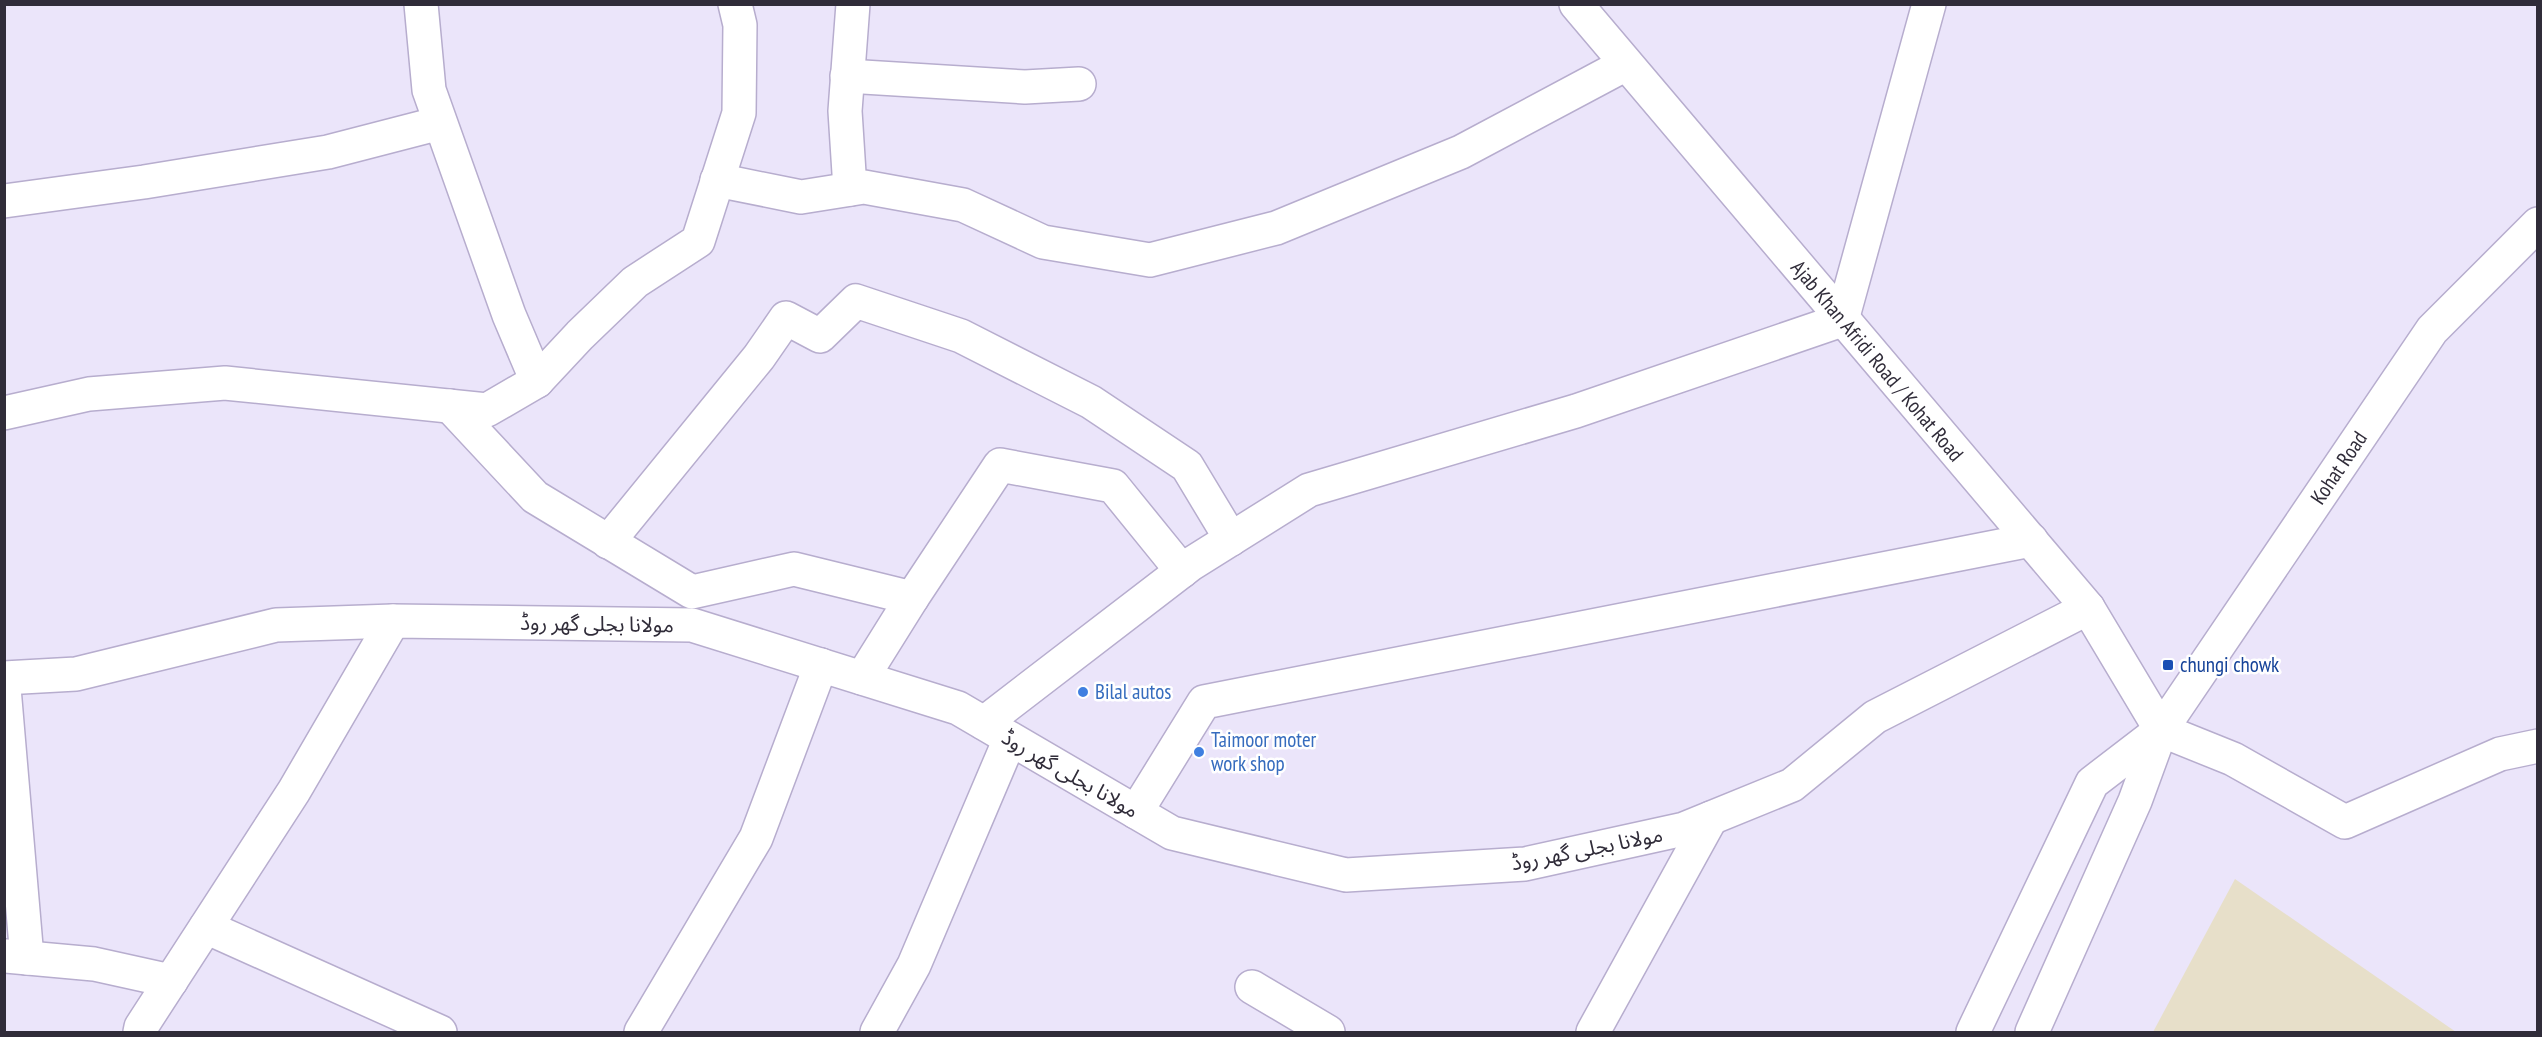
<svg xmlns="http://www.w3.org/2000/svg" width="2542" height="1037" font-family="'PT Sans Narrow','Noto Sans Arabic',sans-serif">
  <rect width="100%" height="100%" fill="#ebe5fa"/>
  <path fill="#e7dfc9" d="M2235,879L2456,1032H2153Z"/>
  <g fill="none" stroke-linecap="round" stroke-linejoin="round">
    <defs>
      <g id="minor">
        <path d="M847,76L1025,87L1079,84"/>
        <path d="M717,180L801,197L864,187L963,205L1043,242L1150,260L1276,228L1461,152L1626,64"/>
        <path d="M850,189L845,111L853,4"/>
        <path d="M4,201L144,182L328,152L440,123"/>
        <path d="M537,381L580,335L635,282L698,241L739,113L740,25L735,4"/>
        <path d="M450,406L535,497L692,592L794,569L912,598L862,678"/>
        <path d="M4,413L89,394L225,383L487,410L537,381L509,315L429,90L421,4"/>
        <path d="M608,542L759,357L786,318L820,336L856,301L961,336L1091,402L1187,466L1231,539"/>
        <path d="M912,598L1000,465L1113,486L1182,571"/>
        <path d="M4,688L27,958"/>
        <path d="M984,723L1191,564L1309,490L1576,411L1842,320L1929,4"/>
        <path d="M2161,730L2233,759L2345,822L2500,754L2538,746"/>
        <path d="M1136,812L1204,702L2031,540"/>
        <path d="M206,927L440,1032"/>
        <path d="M6,956L94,964L171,981"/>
        <path d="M1252,987L1328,1032"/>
        <path d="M140,1032L141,1027L294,791L393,621"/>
        <path d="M641,1032L756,838L821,665"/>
        <path d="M877,1032L914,965L1010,739"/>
        <path d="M1593,1032L1711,818"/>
      </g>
      <path id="tertiary" d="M4,678L76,674L276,625L393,621L692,625L958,708L1172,833L1346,875L1525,864L1684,829L1792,785L1875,717L2088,608"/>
      <g id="primary">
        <path d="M1576,4L2088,608L2161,730"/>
        <path d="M1973,1032L2092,783L2161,730"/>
        <path d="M2032,1032L2135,801L2161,730L2432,330L2538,224"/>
      </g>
    </defs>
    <use href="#minor" stroke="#b7adce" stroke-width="36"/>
    <use href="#tertiary" stroke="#b7adce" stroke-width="36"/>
    <use href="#primary" stroke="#b7adce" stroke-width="36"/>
    <use href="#minor" stroke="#fff" stroke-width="33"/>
    <use href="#tertiary" stroke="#fff" stroke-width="33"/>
    <use href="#primary" stroke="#fff" stroke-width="33"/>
  </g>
  <rect fill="#1a4fb4" stroke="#fff" stroke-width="2" x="2162" y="659" width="12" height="12" rx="3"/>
  <g fill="#3f7fe0" stroke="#fff" stroke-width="2">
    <circle cx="1083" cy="692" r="6"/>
    <circle cx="1199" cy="752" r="6"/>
  </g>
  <g text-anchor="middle" stroke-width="5" stroke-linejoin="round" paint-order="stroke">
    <g font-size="21" fill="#302c39" stroke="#fff">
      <text transform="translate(1877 361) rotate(50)" y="7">Ajab Khan Afridi Road / Kohat Road</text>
      <text transform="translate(2339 468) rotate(-56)" y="7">Kohat Road</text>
      <text transform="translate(597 624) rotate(1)" y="7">مولانا بجلی گھر روڈ</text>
      <text transform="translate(1070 774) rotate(30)" y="7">مولانا بجلی گھر روڈ</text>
      <text transform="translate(1587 849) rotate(-11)" y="7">مولانا بجلی گھر روڈ</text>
    </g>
    <g font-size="21" fill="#164399" stroke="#fff" text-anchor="start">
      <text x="2180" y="672">chungi chowk</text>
    </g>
    <g font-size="21" fill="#366cbe" stroke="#fff" text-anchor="start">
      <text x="1095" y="699">Bilal autos</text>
      <text x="1211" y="747">Taimoor moter<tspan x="1211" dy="24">work shop</tspan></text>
    </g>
  </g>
  <rect width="2542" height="1037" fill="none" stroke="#302c39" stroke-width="12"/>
</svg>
